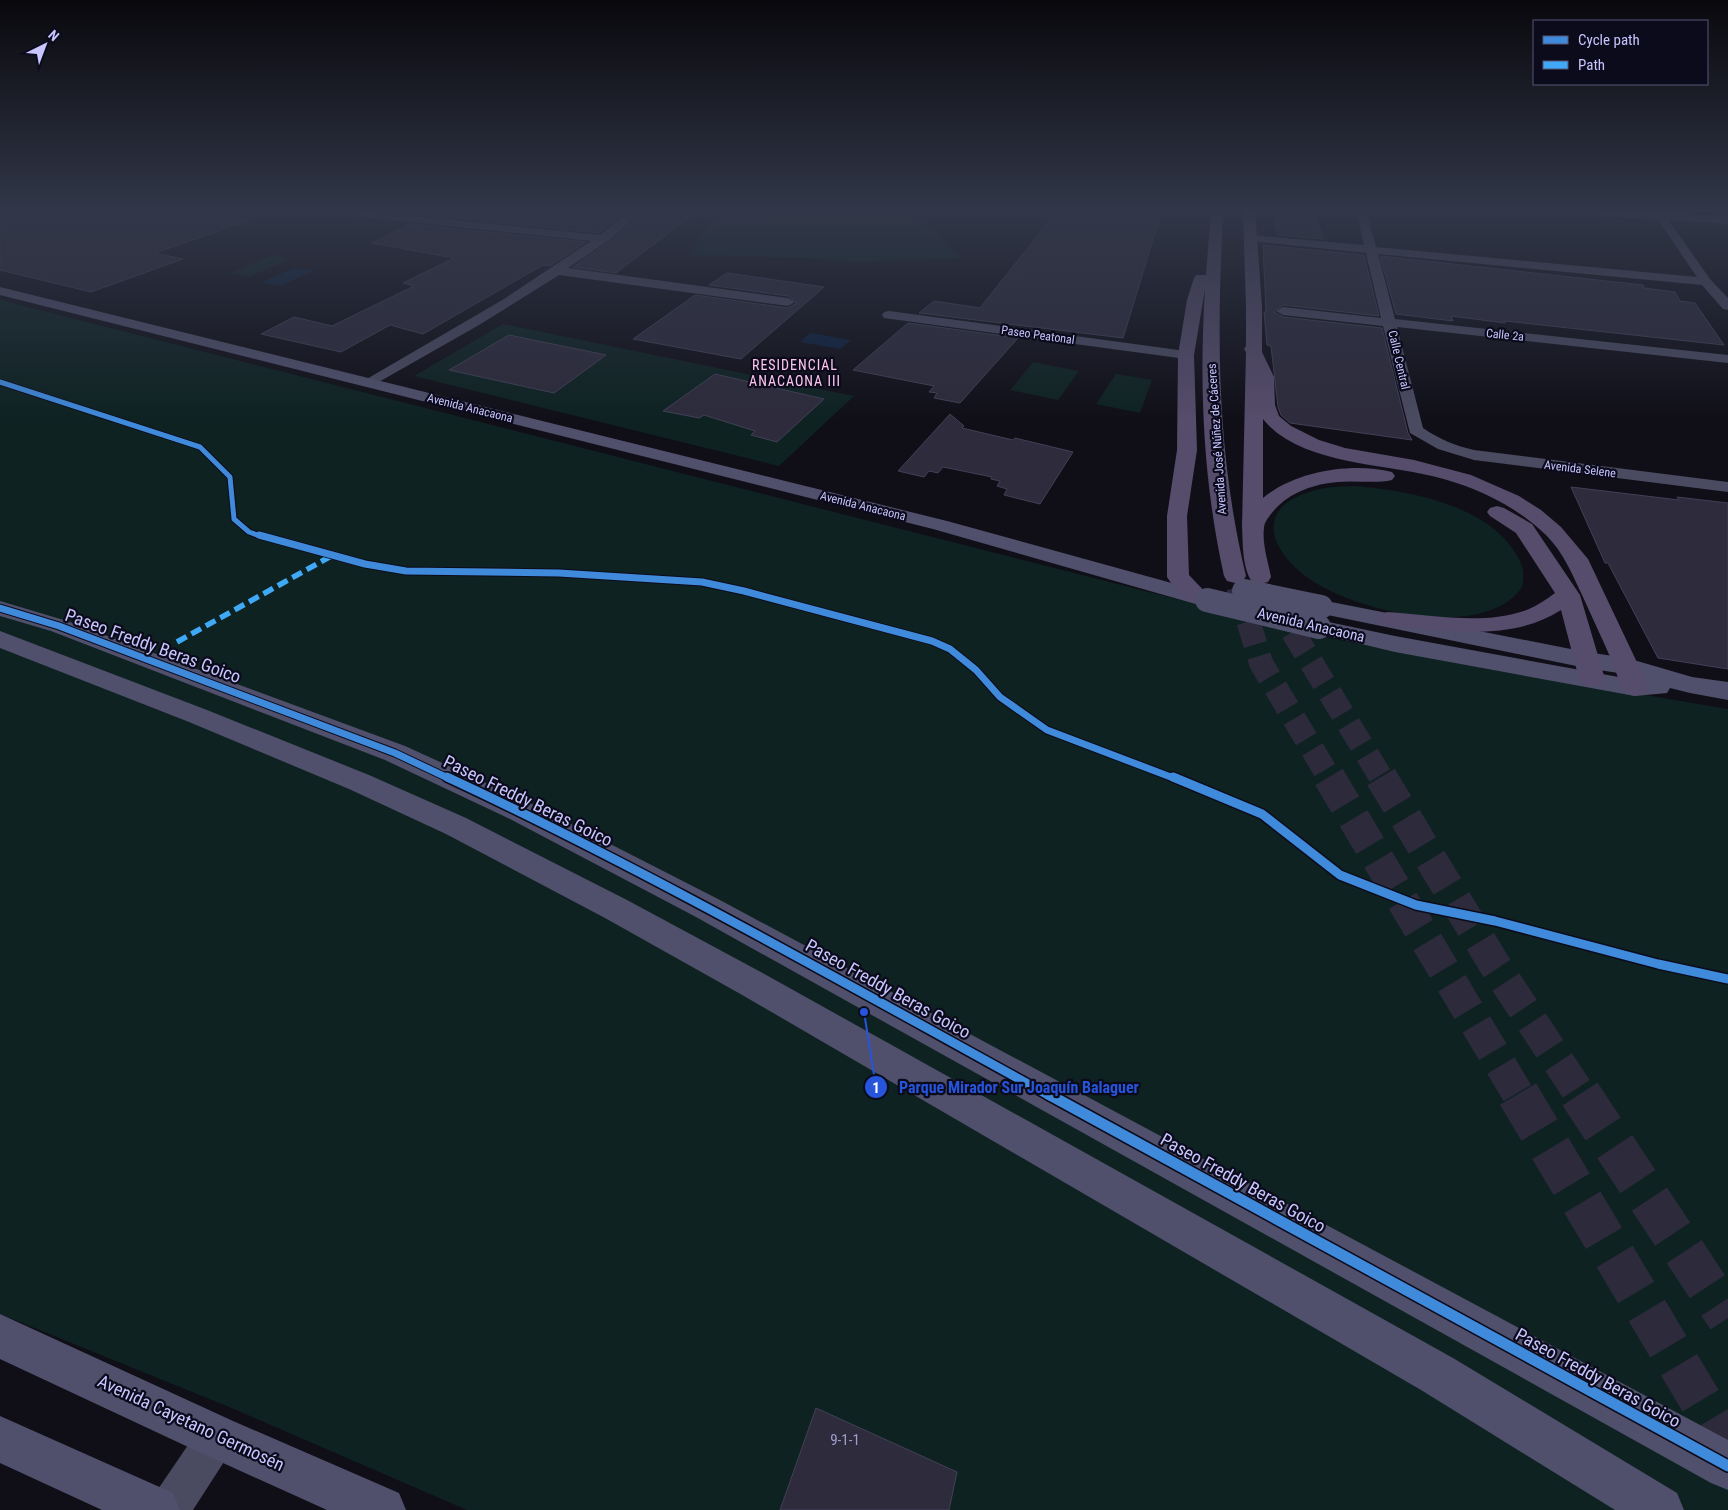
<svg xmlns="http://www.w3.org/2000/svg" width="1728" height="1510" font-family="'Roboto Condensed',sans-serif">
  <rect width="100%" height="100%" fill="#100f18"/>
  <g fill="#0e2222">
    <path d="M720,210H910L962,258L857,262L808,258L689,255Z"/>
    <path d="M273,255L292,259L248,277L229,273Z"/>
    <path d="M0,300L1330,638L1450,662L1728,709V1510H467L234,1409L0,1314Z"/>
    <path d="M503,324L854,396L779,466L414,376Z"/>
    <path d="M1033,362L1079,371L1058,400L1010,390Z"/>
    <path d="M1116,374L1152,380L1140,413L1096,404Z"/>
    <path d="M1355,486C1410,491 1493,505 1520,561C1524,569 1525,583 1520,590C1479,642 1348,610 1304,575C1261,541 1261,501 1321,489C1331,486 1344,487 1355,486Z"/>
  </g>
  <g fill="#0b203c">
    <path d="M295,268L314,271L279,286L261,282Z"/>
    <path d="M810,333L851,340L840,349L800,342Z"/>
  </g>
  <g fill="#2d2b3c" stroke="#424057">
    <path d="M0,210H148L173,215L190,210H198L250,220L155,253L183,259L91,292L0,270Z"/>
    <path d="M435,210H629L599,233L425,215Z"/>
    <path d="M1058,210H1162L1123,338L919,313L934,301L980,308Z"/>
    <path d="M1273,210H1314L1323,239L1277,235Z"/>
    <path d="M645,211L690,217L616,273L573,267L609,242Z"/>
    <path d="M409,224L586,242L550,266L543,265L423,334L390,325L341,352L261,334L294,317L332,326L414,286L403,283L454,258L372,243Z"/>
    <path d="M1263,245L1364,255L1379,316L1283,305L1274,312L1283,317L1382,328L1408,433L1412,440L1290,423L1281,415L1278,407L1271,346L1267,345L1264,312H1266Z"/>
    <path d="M1380,256L1643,285L1644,288L1675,292L1680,301L1695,303L1724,345L1505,321V323L1451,316L1453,321L1396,314Z"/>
    <path d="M727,273L824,287L741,359L633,339L695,295L788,308L797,303L788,296L709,285Z"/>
    <path d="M908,323L1018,338L960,403L934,398L937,393L929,392L934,386L853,370Z"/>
    <path d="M509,335L606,355L554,393L449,370Z"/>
    <path d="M715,374L824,399L777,442L751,435L755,431L704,415L699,418L663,411Z"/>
    <path d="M950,414L964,426L962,428L1013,440L1015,438L1073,452L1040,504L1004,495L1007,489L997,486L1000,481L991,479L992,477L943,467L938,473L929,471L924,477L898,471Z"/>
    <path d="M1571,487L1679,500L1677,497L1728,503V669L1658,658L1608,563H1605Z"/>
    <path d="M816,1408L957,1472L949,1510H780Z"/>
  </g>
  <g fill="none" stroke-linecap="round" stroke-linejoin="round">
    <g stroke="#2c2a3b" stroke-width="24" stroke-dasharray="24 12" stroke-linecap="butt">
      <path d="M1238,587L1261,663L1330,779"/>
      <path d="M1274,601L1382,779"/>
    </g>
    <g stroke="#2c2a3b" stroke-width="32" stroke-dasharray="32 16" stroke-linecap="butt">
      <path d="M1329,777L1519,1096"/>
      <path d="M1381,777L1496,967L1581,1096"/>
    </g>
    <g stroke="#2c2a3b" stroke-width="42" stroke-dasharray="42 21" stroke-linecap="butt">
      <path d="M1518,1094L1728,1447"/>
      <path d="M1580,1094L1728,1318"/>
    </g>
    <g fill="#4a4a61" fill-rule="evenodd">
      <path d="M321,210H356L600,235L632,210H644L608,241L568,268L788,298L795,302L788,306L559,275L479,325L370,387L365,386L363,383L365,380L504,299L591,241L326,213Z"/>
      <path d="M1356,210H1366L1376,247L1697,277L1656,217L1657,215H1665L1710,279L1728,298V310L1723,309L1702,285L1378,254L1395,319L1728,355V363L1397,327L1423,428C1439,439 1456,446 1474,450L1728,482V492L1474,460L1438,449L1410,433L1383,326L1283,315L1276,311L1283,307L1381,318L1366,253L1251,241L1245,238L1251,235L1364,245Z"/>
      <path d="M889,311L1186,351L1191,352L1193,355L1191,358L1186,359L884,318L882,315L884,312Z"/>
      <path d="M217,1417L231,1423L237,1437L231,1451L193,1510H148L154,1495L203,1423Z"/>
    </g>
    <g fill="#50506c" fill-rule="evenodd">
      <path d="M1565,210H1618L1728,216V224L1571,214Z"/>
      <path d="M0,287L947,521L1215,595L1219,600L1215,605L1207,607L1199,605L933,529L0,295Z"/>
      <path d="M1321,600L1586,652L1627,658L1692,677L1728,682V700L1690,693L1670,688L1667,693L1635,696L1395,652L1311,632L1307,627L1311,622L1319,620L1395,636L1635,680L1643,679L1625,674L1586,668L1313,612L1309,607L1313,602Z"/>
      <path d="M0,601L67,621L405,746L530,803L718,899L1728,1440V1490L1711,1483L696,917L510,819L385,760L51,631L0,616Z"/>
      <path d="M0,631L207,710L369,775L466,818L627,900L768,976L1453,1358L1677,1493L1684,1510H1615L1421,1390L744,996L605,918L446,834L349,789L189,722L0,648Z"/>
      <path d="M0,1314L233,1421L399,1493L406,1510H327L201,1453L0,1359Z"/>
      <path d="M0,1416L173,1493L180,1510H102L0,1463Z"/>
    </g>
    <g fill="#564c6b" fill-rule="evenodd">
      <path d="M1211,210H1223C1217,337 1216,451 1246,576L1243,581L1235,583L1227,581L1224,576C1203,481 1199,386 1205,289L1194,355L1197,450L1187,516L1189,575L1211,598L1207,603C1189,607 1176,591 1167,577V516L1177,450L1178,355L1187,300L1194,278L1196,275H1206Z"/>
      <path d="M1243,210H1255L1262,307V352L1274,377L1275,405L1279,416L1291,426L1319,440L1345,448L1414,460L1471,475L1519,496L1541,510L1561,527L1588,559L1643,675L1648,688L1644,694L1635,696L1626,694C1619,683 1616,671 1611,659C1602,638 1592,617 1583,597C1572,574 1564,553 1546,535C1515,505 1474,486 1432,476C1381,464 1297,463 1263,419V498C1295,471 1352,462 1392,472L1395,476L1392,480C1375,484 1356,480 1338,482C1313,484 1287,493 1271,514C1268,518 1264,523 1264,528C1262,544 1268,561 1271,577L1268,582L1260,584L1252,582C1242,567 1243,543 1242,526L1246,352L1244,349L1246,346V307Z"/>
      <path d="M1497,506L1504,508L1532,524L1580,595L1605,679L1601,685L1592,687L1583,685L1579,679L1561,610C1510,643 1444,630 1388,626L1380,624L1376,619L1380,614L1388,612C1433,615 1486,626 1529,609C1538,605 1547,599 1555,593L1516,533L1490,516L1487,512L1490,508Z"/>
    </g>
    <g stroke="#50506c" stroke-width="24">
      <path d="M1244,591L1321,607"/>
      <path d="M1207,600L1319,627"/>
    </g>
    <path stroke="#3fa9f5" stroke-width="5.5" stroke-dasharray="11 5.5" stroke-linecap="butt" d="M177,642L333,555"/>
    <defs>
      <path id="cycleway-far3" d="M0,382L200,447L230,477L234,519L249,532L263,537"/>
      <g id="cycleway-far2">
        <path d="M259,535L365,564L406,571L559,573L702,582L744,591L932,641L950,649L976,670L1000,697L1047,730L1176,779"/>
        <path d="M0,608L59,626L395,753L450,779"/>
      </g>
      <g id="cycleway-far1">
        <path d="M447,777C653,873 851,987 1050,1096"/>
        <path d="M1173,777L1262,814L1340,875L1416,905L1495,921L1658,964L1728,979"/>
      </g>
      <path id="cycleway" d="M1048,1094L1728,1466"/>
    </defs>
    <use href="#cycleway-far3" stroke="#0c0b1c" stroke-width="7"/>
    <use href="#cycleway-far2" stroke="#0c0b1c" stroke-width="9"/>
    <use href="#cycleway-far1" stroke="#0c0b1c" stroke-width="12"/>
    <use href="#cycleway" stroke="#0c0b1c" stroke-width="14"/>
    <use href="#cycleway-far3" stroke="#408adc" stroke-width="5"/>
    <use href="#cycleway-far2" stroke="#408adc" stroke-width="7"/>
    <use href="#cycleway-far1" stroke="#408adc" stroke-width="9"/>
    <use href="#cycleway" stroke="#408adc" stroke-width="11"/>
  </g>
  <linearGradient id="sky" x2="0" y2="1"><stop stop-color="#09080d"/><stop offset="0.5" stop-color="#313748"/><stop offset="1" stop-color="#313748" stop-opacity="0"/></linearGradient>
  <rect width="1728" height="421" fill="url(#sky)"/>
  <g text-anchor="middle" stroke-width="4.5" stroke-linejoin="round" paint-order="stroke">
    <g font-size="12" fill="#c8c5ff" stroke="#0c0b1c">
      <text transform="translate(1038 335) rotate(8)" y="4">Paseo Peatonal</text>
      <text transform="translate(1505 335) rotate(6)" y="4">Calle 2a</text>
      <text transform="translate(1399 360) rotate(77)" y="4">Calle Central</text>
      <text transform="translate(470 408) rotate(14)" y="4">Avenida Anacaona</text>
      <text transform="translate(1217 439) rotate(-94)" y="4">Avenida José Núñez de Cáceres</text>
      <text transform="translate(1580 469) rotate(7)" y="4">Avenida Selene</text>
      <text transform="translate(863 506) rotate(14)" y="4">Avenida Anacaona</text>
    </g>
    <g font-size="14" letter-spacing="1" fill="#ffc7ef" stroke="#0c0b1c">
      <text x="795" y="370">RESIDENCIAL<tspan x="795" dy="16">ANACAONA III</tspan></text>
    </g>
    <g font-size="15" fill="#c8c5ff" stroke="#0c0b1c">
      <text transform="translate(1311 625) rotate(13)" y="5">Avenida Anacaona</text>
    </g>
    <g font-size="15" fill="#a19ece">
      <text x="845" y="1445">9-1-1</text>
    </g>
    <g font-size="18" fill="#c8c5ff" stroke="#0c0b1c">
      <text transform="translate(153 646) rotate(20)" y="6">Paseo Freddy Beras Goico</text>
      <text transform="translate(528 801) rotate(26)" y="6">Paseo Freddy Beras Goico</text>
      <text transform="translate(888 989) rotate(29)" y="6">Paseo Freddy Beras Goico</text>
      <text transform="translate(1243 1183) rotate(29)" y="6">Paseo Freddy Beras Goico</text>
      <text transform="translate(1598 1378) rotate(29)" y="6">Paseo Freddy Beras Goico</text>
      <text transform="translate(191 1423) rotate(25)" y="6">Avenida Cayetano Germosén</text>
    </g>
  </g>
  <path fill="none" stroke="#2654da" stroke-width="2" d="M864 1012L876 1087"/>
  <g fill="#2654da" stroke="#0c0b1c" stroke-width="2">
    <circle cx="864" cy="1012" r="5"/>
    <circle cx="876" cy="1087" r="12"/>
  </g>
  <g font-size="15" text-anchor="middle" font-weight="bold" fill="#fff">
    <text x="876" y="1093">1</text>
  </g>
  <g font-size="16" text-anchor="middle" font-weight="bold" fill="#2654da" stroke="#0c0b1c" stroke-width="4.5" stroke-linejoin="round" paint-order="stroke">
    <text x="1019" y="1093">Parque Mirador Sur Joaquín Balaguer</text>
  </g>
  <rect x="1533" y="20" width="175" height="65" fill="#0c0b1c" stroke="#575577"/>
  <rect x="1543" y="36" width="25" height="8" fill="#408adc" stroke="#575577"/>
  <text x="1578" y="45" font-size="15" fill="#c8c5ff">Cycle path</text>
  <rect x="1543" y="61" width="25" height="8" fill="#3fa9f5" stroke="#575577"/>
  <text x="1578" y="70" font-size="15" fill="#c8c5ff">Path</text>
  <g transform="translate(45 45) rotate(42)" stroke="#0c0b1c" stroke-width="4" paint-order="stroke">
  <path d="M0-4L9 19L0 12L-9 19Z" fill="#c8c5ff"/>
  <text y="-8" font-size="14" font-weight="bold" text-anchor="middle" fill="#c8c5ff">N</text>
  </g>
</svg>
